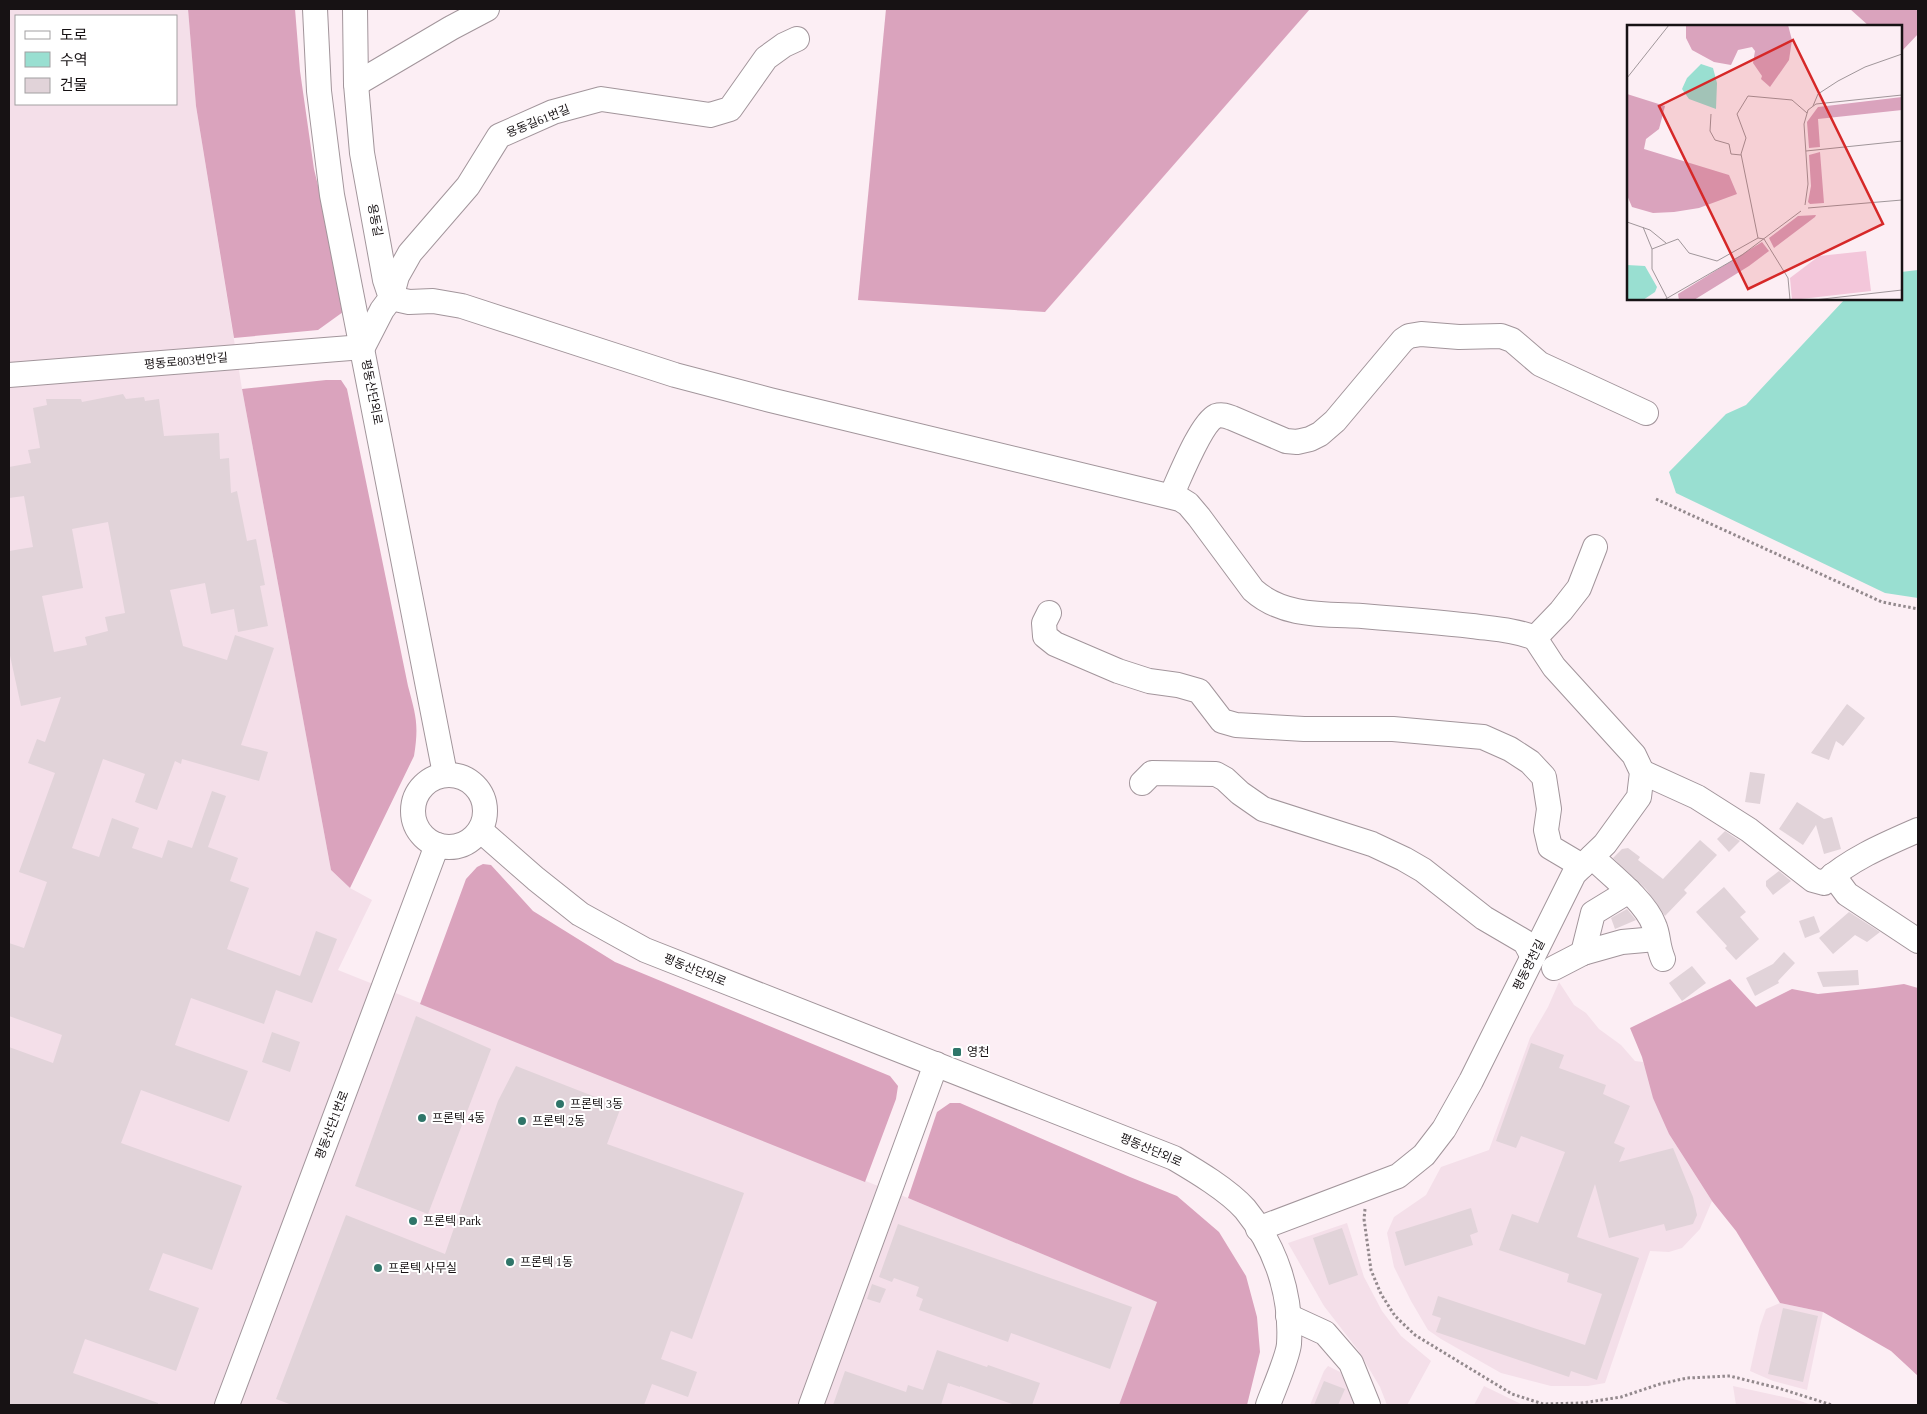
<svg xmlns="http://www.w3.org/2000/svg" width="1927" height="1414" font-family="'Times New Roman','Noto Sans KR',serif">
  <rect width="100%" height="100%" fill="#fceef4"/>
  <g fill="#f4dfe9" fill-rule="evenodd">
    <path d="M9,9H188L196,106L242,389L331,870L350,888L372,900L338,970L908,1198L1158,1302L1119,1405H9ZM16,16H176V104H16Z"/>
    <path d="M1559,982L1574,1005L1586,1013L1599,1029L1621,1045L1635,1061L1643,1062L1669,1134L1712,1201L1700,1229L1682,1248L1669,1252L1650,1251L1605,1383L1588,1386H1551L1501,1373L1441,1339L1428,1330L1411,1301L1394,1267L1387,1233L1394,1217L1426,1195L1441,1167L1489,1150L1530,1038L1548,1007Z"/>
    <path d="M1347,1223L1364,1277L1382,1311L1401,1336L1431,1361L1407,1405H1387L1380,1387L1358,1350L1324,1306L1288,1243Z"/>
    <path d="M1780,1303L1823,1312L1807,1390L1773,1381L1750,1371L1760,1326L1766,1309Z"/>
    <path d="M1328,1366L1340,1372L1357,1405H1310L1324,1371Z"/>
    <path d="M1484,1386L1521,1404L1525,1405H1474Z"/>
    <path d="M1733,1386L1797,1400L1812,1405H1736Z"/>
  </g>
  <g fill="#daa3bd">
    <path d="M188,9H295L300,71L314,169L332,244L343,312L318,330L234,338L196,106Z"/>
    <path d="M886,9H1310L1045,312L858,300Z"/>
    <path d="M1850,9H1918V34L1901,52V26H1869Z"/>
    <path d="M326,380H341L347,389L408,686C416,716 419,725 414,756L350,888L331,870L242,389Z"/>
    <path d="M483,864L491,865L533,911L615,962L890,1076L898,1086L896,1099L865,1182L420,1004L466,879L477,867Z"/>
    <path d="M1730,979L1756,1007L1792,989L1818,994L1875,988L1904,984L1918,988V1376L1891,1351L1823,1312L1780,1303L1736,1231L1712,1201L1669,1134L1653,1098L1642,1057L1630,1028Z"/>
    <path d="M950,1103H960L1130,1177L1177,1196L1219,1232L1246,1276L1257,1317L1260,1352L1247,1405H1119L1157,1302L908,1198L937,1112Z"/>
  </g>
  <path fill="#99dfd1" d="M1918,270V598L1885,593L1676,493L1669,472L1726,414L1746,405L1845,299H1901V272Z"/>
  <g fill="#e1d3d9" fill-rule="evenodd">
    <path d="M123,394L126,399L144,397L145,401L159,399L164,436L219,433L220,459L229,458L231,493L237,491L247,541L256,539L265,585L260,586L268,626L238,632L234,609L211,614L205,583L170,590L183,646L227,660L235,635L274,648L241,745L268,752L259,781L182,759L181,764L175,761L157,810L135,802L145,774L103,759L72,848L99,857L112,818L139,828L132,848L162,858L168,840L192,848L212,791L226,796L208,847L238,858L230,881L249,888L227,949L300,976L316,931L337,939L312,1003L276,990L264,1024L191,998L175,1045L248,1071L229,1122L141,1090L121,1143L242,1186L212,1270L163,1253L149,1290L199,1308L176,1371L85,1339L73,1373L158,1403V1405H9V1047L53,1063L62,1035L9,1016V943L24,948L47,882L19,872L55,773L28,763L37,739L45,742L61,697L21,706L9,651V551L33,547L24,496L9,498V467L31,463L28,450L40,448L33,408L47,405L46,399H81L82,402ZM108,522L125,613L105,617L108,631L85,637L87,645L54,652L42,596L83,588L72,529Z"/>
    <path d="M1847,704L1865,718L1843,746L1836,741L1829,760L1811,753Z"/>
    <path d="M1750,772L1765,774L1760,804L1745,802Z"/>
    <path d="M1797,802L1824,819L1832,817L1841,849L1824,854L1816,825L1803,845L1779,829Z"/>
    <path d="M1725,831L1740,841L1729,852L1717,839Z"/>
    <path d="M1700,840L1717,855L1684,890L1687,893L1665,916L1646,889L1613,858L1622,849L1628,848L1640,857L1638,860L1663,879Z"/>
    <path d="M1779,871L1791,881L1773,895L1766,886V881Z"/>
    <path d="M1724,887L1746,912L1740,917L1759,939L1736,960L1725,948L1727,946L1696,912Z"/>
    <path d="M1627,909L1636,920L1615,929L1611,918Z"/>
    <path d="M1849,912L1880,932L1867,942L1855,935L1833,954L1819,938Z"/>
    <path d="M1814,916L1820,932L1805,938L1799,921Z"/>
    <path d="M1784,952L1795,963L1778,981L1779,983L1755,996L1746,978L1773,964Z"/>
    <path d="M1692,966L1706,983L1682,1001L1669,983Z"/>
    <path d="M1858,970L1859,985L1823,987L1817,972Z"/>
    <path d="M416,1016L491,1049L428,1214L355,1186Z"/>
    <path d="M272,1032L300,1042L290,1072L262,1062Z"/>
    <path d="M1531,1043L1564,1055L1559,1068L1606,1085L1603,1094L1630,1106L1614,1143L1625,1148L1619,1162L1673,1148L1693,1197L1697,1215L1693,1224L1666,1231L1664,1224L1609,1238L1595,1184L1577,1237L1639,1258L1597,1380L1571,1371L1569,1377L1436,1332L1441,1318L1432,1315L1438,1296L1585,1345L1602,1294L1567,1282L1569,1274L1499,1250L1512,1214L1538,1223L1565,1152L1521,1136L1516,1148L1496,1141Z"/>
    <path d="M516,1066L621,1107L607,1144L744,1193L692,1339L671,1331L661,1359L697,1372L688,1397L652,1384L644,1405H292L276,1399L346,1215L445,1254L498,1101Z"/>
    <path d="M1471,1208L1478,1232L1470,1235L1473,1245L1405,1266L1395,1232Z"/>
    <path d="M898,1224L1132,1307L1110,1369L1011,1333L1008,1342L919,1310L923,1299L916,1296L919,1287L894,1278L892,1282L879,1277Z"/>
    <path d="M1342,1228L1358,1275L1329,1285L1313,1238Z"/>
    <path d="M872,1284L886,1289L880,1303L867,1299Z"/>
    <path d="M1783,1308L1818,1316L1803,1382L1768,1374Z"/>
    <path d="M937,1350L987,1367L988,1365L1040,1383L1032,1405H1015L960,1386V1387L948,1383L941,1405H833L845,1371L906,1392L908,1385L923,1390Z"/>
    <path d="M1324,1381L1345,1389L1338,1405H1314Z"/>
  </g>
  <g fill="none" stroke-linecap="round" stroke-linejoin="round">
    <defs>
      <g id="minor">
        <path d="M315,9L319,91L332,195L445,774"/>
        <path d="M797,39L784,45L766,58L730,109L710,115L601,99L553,112L499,136L468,186L410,253L397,276L391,298L409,302L433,301L462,306L675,375L770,400L1180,499L1188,504L1199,517L1253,590C1283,617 1324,614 1362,616C1399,619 1435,622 1472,626C1494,629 1515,630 1535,638"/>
        <path d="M356,84L451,28L487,9"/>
        <path d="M9,375L363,347L382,310L391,298L385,280L362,153L356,84L355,9"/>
        <path d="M1171,496C1179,479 1201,423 1216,416C1222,414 1227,416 1232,418L1286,441L1297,442L1310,439L1320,434L1335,421L1403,340L1409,336L1421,334L1459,337L1501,336L1512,340L1540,364L1646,413"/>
        <path d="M1049,613L1044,623L1045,636L1055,644L1118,671L1149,681L1178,685L1199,691L1222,721L1236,725L1304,729H1393L1483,737L1510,749L1530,762L1544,777L1549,809L1546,830L1550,847L1582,866"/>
        <path d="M1535,638L1561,611L1579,588L1595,547"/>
        <path d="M1642,772L1697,797L1749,830L1813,880L1824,883C1850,859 1886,844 1918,830"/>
        <circle cx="449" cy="811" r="36"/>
        <path d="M1142,783L1152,773L1216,774L1225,779L1240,793L1263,809L1372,844L1404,859L1423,870L1484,918L1525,942L1533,957"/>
        <path d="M480,830L536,879L580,914L645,950L1174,1158C1196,1171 1228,1190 1245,1209C1276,1247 1292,1295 1289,1344C1288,1357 1273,1391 1268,1405"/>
        <path d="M1592,857C1610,874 1646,902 1654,925C1659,936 1657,945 1663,959"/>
        <path d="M1833,875L1847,894L1918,941"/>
        <path d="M1583,953L1593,913L1629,891"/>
        <path d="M1554,968L1583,953L1622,942L1656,939"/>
        <path d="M1258,1229L1398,1176L1424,1155L1444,1129L1471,1081L1574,874L1605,844L1639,797L1642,772L1634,755L1554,667L1535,638"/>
        <path d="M1288,1316L1325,1333L1351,1363L1368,1405"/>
        <path d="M227,1405L437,845"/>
        <path d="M811,1405L936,1064"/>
      </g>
    </defs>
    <use href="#minor" stroke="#a2959b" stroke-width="26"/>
    <g stroke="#93898d" stroke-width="3" stroke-dasharray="2.5 2.5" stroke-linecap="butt">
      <path d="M1656,499L1882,602L1918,609"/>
      <path d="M1365,1209L1364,1219L1371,1270L1381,1294L1395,1316L1415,1335L1512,1394L1543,1404L1582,1403L1621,1397L1660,1384L1687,1378L1730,1376L1778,1388L1832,1405"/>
    </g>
    <use href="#minor" stroke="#fff" stroke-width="24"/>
  </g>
  <g fill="#2f7569" stroke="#fff" stroke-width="2">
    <rect x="952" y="1047" width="10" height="10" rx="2.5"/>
    <circle cx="560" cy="1104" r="5"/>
    <circle cx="422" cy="1118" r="5"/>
    <circle cx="522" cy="1121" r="5"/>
    <circle cx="413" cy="1221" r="5"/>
    <circle cx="510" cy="1262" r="5"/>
    <circle cx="378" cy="1268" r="5"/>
  </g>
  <g text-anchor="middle" stroke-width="4" stroke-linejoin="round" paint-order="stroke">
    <g font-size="12" fill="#171214" stroke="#fff">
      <text transform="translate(538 121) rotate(-22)" y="4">용동길61번길</text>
      <text transform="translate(375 220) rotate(79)" y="4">용동길</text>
      <text transform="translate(186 361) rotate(-5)" y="4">평동로803번안길</text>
      <text transform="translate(372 392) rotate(79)" y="4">평동산단외로</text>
      <text transform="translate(1529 965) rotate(-63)" y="4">평동영천길</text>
      <text transform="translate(695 970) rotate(22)" y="4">평동산단외로</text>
      <text transform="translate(332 1125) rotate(-69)" y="4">평동산단1번로</text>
      <text transform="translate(1151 1150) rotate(23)" y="4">평동산단외로</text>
    </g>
    <g font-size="12" fill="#171214" stroke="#fff" text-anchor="start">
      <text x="967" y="1056">영천</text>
      <text x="570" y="1108">프론텍 3동</text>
      <text x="432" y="1122">프론텍 4동</text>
      <text x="532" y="1125">프론텍 2동</text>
      <text x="423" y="1225">프론텍 Park</text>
      <text x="520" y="1266">프론텍 1동</text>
      <text x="388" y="1272">프론텍 사무실</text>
    </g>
  </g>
  <g transform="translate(1627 25)">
    <rect width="275" height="275" fill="#fceef4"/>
    <path d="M239,226L244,266L165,275L163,253L192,231Z" fill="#f3c6da"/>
    <path d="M59,0H161L165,15L162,35L143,62L134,54L135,51L126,38L128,26L125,22L111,25L104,40L87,37L65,25L59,13ZM0,69L38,81L32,104L19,114L17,124L102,150L110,169L72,183L47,187L26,188L5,182L0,170ZM275,72V85L191,94L193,122L182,123L180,97L191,82ZM193,127L197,178L183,179L181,177L184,161L182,130ZM189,190L188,192L147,223L142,213L171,191ZM135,217L142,226L122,241L67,275H52L51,269Z" fill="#daa3bd"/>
    <path d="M74,39L86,43L90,58L89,84L62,74L55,64L60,53ZM0,240L18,241L30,262L28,267L16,275H0Z" fill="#99dfd1"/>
    <path fill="none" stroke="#a0969a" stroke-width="1" d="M0,53L42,0M186,81L191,69L211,56L238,42L275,29M84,89L83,106L88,115L102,119L104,129L114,130M110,89L119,113L114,129L131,213M110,89L121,71L165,75L180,88M179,126L275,116M178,180L181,159L177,99L181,85L189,79L275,70M181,183L275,175M0,197L23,205L39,218M16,202L25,224V244L40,273M25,224L51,214L62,228L90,236L131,213L137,214L161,253L163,275M37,275L115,230L174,186M187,275L275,265"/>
    <path fill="#d62828" fill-opacity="0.15" stroke="#d62828" stroke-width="2.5" d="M166,15L256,199L121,264L32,81Z"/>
    <rect width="275" height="275" fill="none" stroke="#171214" stroke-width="2.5"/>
  </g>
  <rect width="1927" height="1414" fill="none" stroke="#171214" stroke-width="20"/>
  <rect x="15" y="15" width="162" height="90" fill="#ffffff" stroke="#a2a0a1"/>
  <rect x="25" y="31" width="25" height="8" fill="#ffffff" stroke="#a2a0a1"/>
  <text x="60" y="40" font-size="15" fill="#171214">도로</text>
  <rect x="25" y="52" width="25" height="15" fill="#99dfd1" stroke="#a2a0a1"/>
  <text x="60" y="65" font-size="15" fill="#171214">수역</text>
  <rect x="25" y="78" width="25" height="15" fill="#e1d3d9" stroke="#a2a0a1"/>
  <text x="60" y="90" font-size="15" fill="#171214">건물</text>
</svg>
